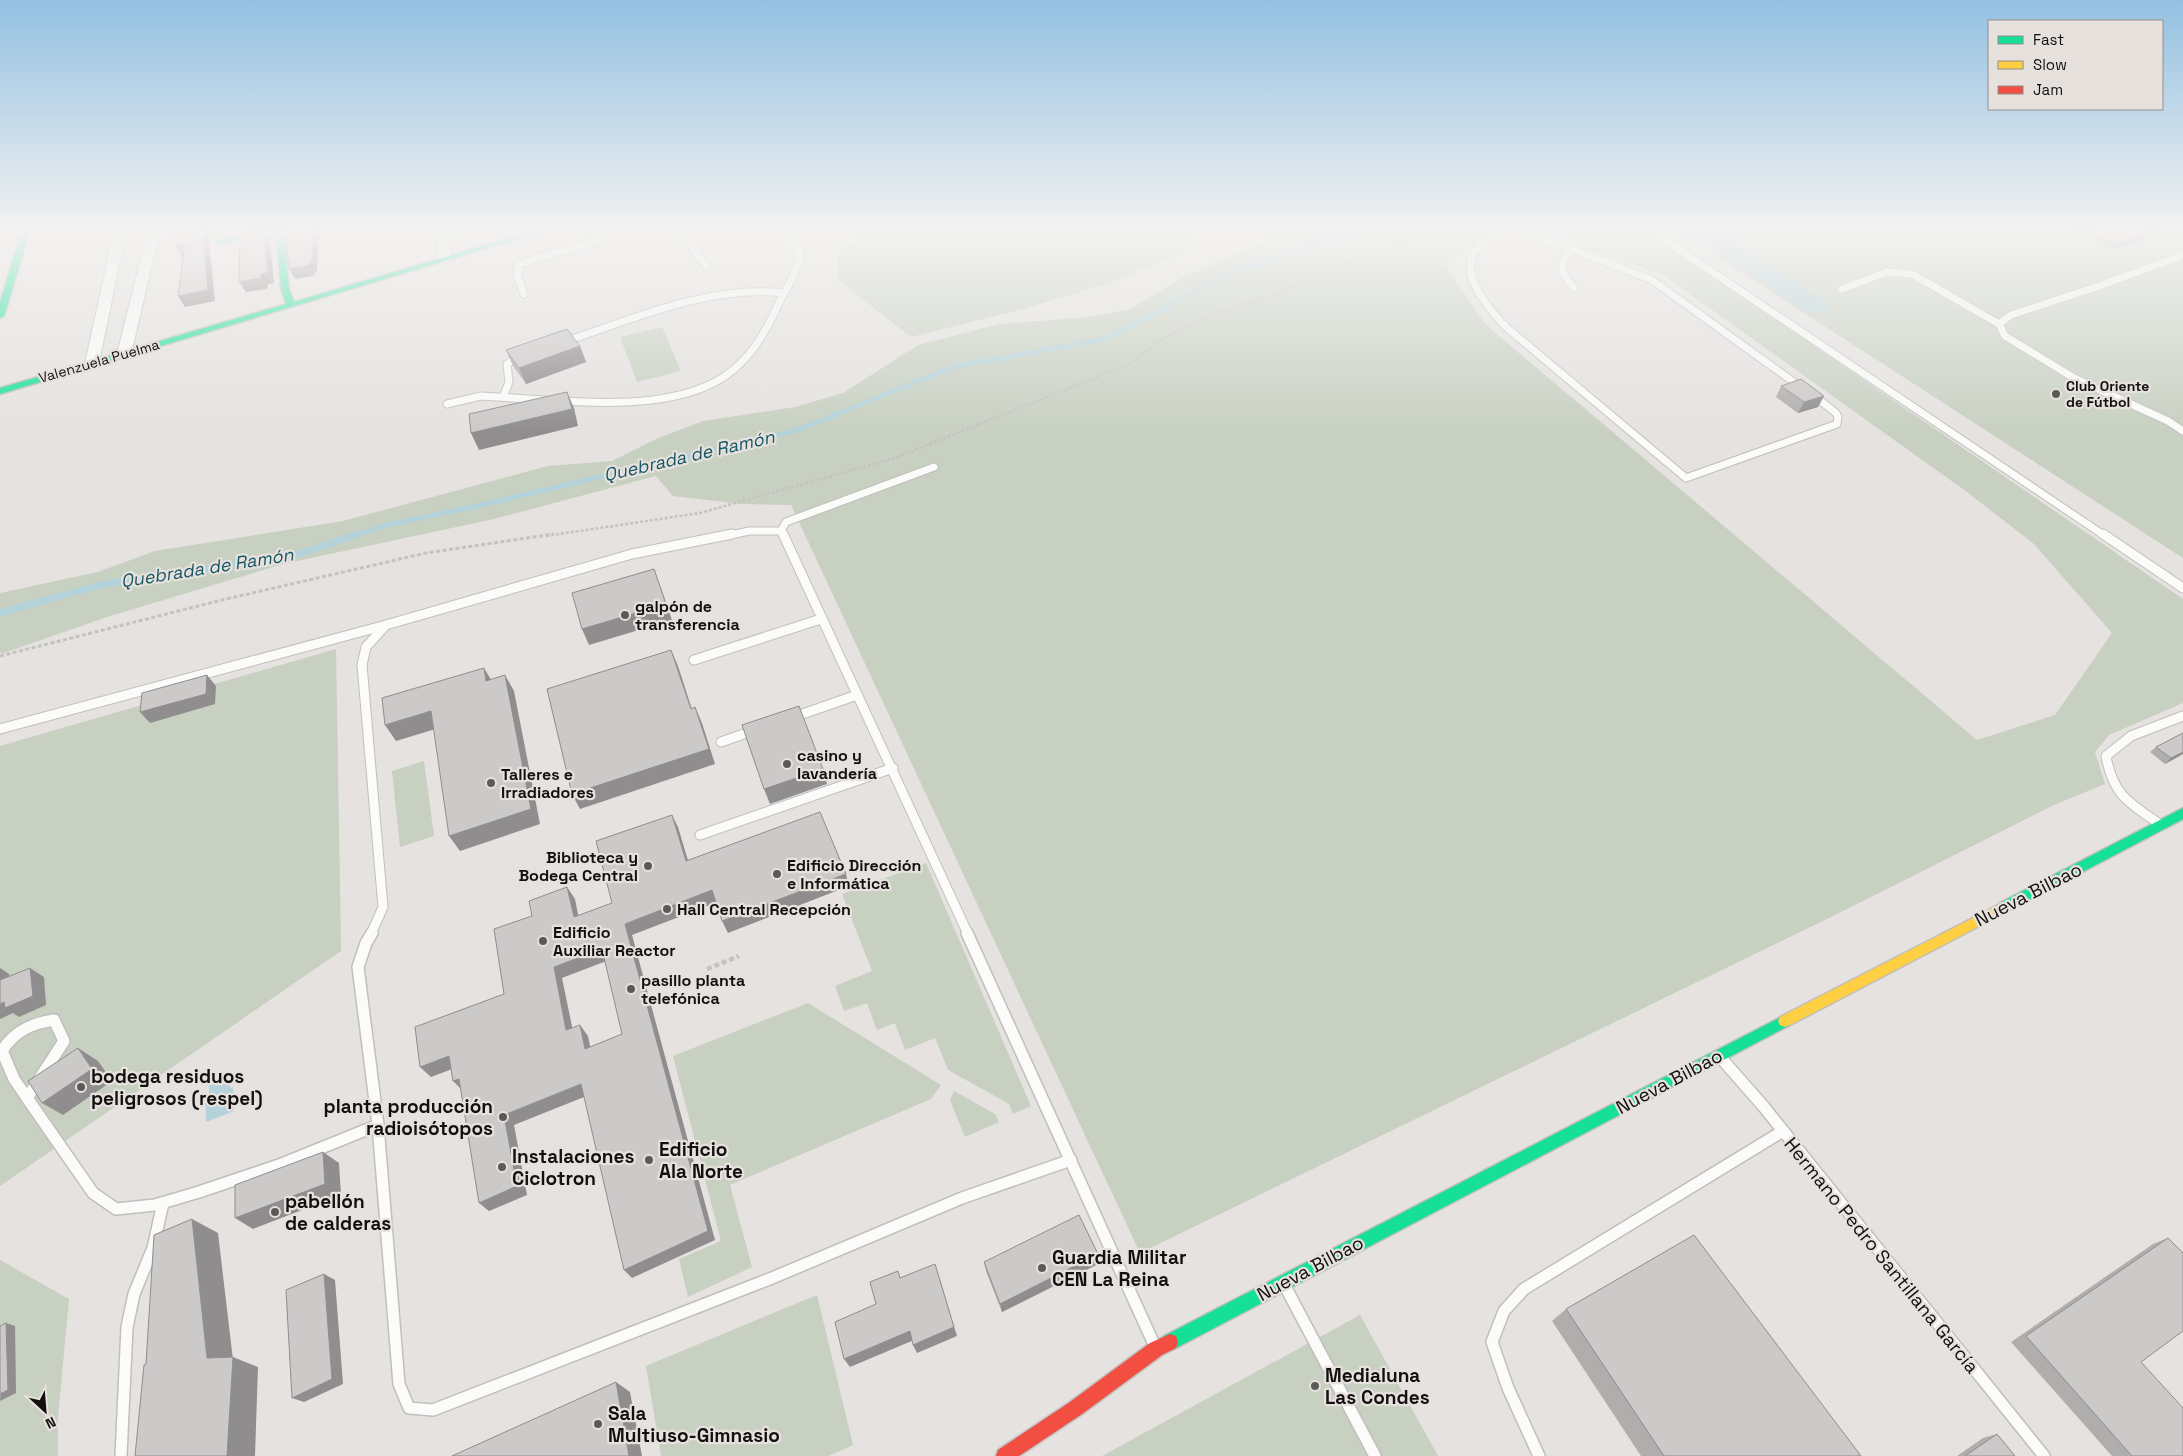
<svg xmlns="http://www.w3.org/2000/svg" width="2183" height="1456" font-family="'Space Grotesk',sans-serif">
  <rect width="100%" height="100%" fill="#e5e2e0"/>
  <g fill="#c7d0c1">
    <path d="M882,230H1184L1187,232L1189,251L1100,286L1023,309L911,337L838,280V249Z"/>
    <path d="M1291,230H1495L1444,263L1486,325L1977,740L2055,715L2112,633L2034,544L1967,492L1663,275L1594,251L1571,237L1567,230H1645L2183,599V703L2109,735L2095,752L2105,784L2054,805L1839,913L1140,1253L791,505L741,504L673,496L656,476L494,519L283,564L107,617L4,653H0V593L98,572L155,551L343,521L548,466L612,461L656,439L703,421L795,407L843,393L918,345L999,324L1089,317L1131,309L1181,278Z"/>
    <path d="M1676,230H2183V558Z"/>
    <path d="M662,327L681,371L637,382L620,337Z"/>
    <path d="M336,649L341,951L0,1186V746Z"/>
    <path d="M424,761L434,836L400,847L392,771Z"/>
    <path d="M926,863L1031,1106L1013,1114L1009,1104L948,1070L935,1038L905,1050L895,1023L877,1030L867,1003L844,1011L835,986L872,971L842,894Z"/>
    <path d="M808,1003L941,1085L931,1099L730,1185L752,1267L688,1297L679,1259L721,1241L673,1056Z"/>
    <path d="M954,1091L995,1114L999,1122L965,1137L950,1100Z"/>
    <path d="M0,1260L69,1299L58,1418V1456H0Z"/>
    <path d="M817,1295L853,1445L828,1456H661L646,1366Z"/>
    <path d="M1360,1315L1438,1456H1102Z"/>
  </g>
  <g fill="#b3d2d9">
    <path d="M1683,230H1715L1824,301L1828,305L1827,309C1820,314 1813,312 1804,309Z"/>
    <path d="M230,1077V1088L233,1087L234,1111L206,1122L205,1097L209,1096V1085Z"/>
  </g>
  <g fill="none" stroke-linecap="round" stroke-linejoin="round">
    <path stroke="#b3d2d9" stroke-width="5" d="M354,536L383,526L477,506L795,431L953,367L1105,339L1235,271L1345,236L1355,230"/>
    <path stroke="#b3d2d9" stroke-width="7" d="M0,613L100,585L293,556L358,534"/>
    <defs>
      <g id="lane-far2">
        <path d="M679,230L706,266"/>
        <path d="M1508,230C1499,235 1488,238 1480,245C1453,269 1489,309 1506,327L1686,478L1837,424L1838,417L1836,413L1813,395"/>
        <path d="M1512,230L1573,249C1557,266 1560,271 1574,288"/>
        <path d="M1558,230L1562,239L1573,249L1652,280L1802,388"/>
        <path d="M1650,230L2105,536"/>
        <path d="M2183,255L2099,286L2011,315L1999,324L2005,336L2074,378L2168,421L2183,431"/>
        <path d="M1842,289L1887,272L1912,274L1999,324"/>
        <path d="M524,294L517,275L519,264L631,230"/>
        <path d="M564,342C633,319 708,285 783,293"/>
        <path d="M503,397L509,382L507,364L520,356"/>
        <path d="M561,401C614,404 690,406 733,370C754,353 767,329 778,305C786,288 798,272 800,253L779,230"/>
        <path d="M447,404L481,396L545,400"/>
        <path d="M781,531L783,536"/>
        <path d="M781,531L786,522L934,467"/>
        <path d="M726,536L749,531H781"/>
      </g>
      <g id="lane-far1">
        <path d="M783,534L968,934"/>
        <path d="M2103,534L2183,588"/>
        <path d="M694,660L821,619"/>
        <path d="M791,718L857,695"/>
        <path d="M0,729L386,625L632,554L732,534"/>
        <path d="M721,742L755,730"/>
        <path d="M2161,825C2130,803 2113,796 2106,756L2131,736L2183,716"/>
        <path d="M700,835L893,768"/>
        <path d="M371,934L383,907L362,665L366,647L386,625"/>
      </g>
      <g id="lane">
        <path d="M372,933L366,943L358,967L378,1125L399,1384L409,1408L433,1410L772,1278L962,1198L1071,1160"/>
        <path d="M967,933L1153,1342"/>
        <path d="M54,1020L64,1041L27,1098L14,1079L2,1051C14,1031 32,1023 54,1020Z"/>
        <path d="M1721,1058L1764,1107L2044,1456"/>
        <path d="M27,1098L93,1193L116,1209L155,1205L199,1192L279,1165L378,1125"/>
        <path d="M1286,1288L1375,1456"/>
        <path d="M121,1456L127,1327L134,1294L153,1248L163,1203"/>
        <path d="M1539,1456L1508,1388L1492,1342L1504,1311L1524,1289L1783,1131"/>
      </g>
      <g id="street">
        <path d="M106,230H118L124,241L99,363L92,367L85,363L112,241Z"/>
        <path d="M148,230H160L131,354L124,358L117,354Z"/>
        <path d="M437,230H449L450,259L448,262L444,263L438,259Z"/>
      </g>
      <g id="fast">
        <path d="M22,230H30L4,316L0,318V303Z"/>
        <path d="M273,230L284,231L289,289L294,302L536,230H548L0,394V388L286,304L281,289L276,234L219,244L215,242L219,240Z"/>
        <path d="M2183,808V819L2008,911L2004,912L2000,911L1998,907L2000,903Z"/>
        <path d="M1785,1015L1790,1017L1792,1021L1790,1025L1176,1348L1170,1350L1164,1348L1162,1342L1164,1336Z"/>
      </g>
      <path id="slow" d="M2004,902L2008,903L2010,907L2008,911L1790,1025L1785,1027L1780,1025L1778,1021L1780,1017Z"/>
      <path id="jam" d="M1170,1334L1176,1336L1178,1342L1176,1348L1162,1355L1082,1414L1019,1456H996L998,1450L1070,1402L1150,1343Z"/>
    </defs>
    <use href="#lane-far2" stroke="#c1bfbe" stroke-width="9"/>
    <use href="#lane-far1" stroke="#c1bfbe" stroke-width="11"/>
    <use href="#lane" stroke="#c1bfbe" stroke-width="14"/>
    <use href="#street" stroke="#c1bfbe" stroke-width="2"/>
    <use href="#fast" stroke="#c1bfbe" stroke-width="3"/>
    <use href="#slow" stroke="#c1bfbe" stroke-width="3"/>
    <use href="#jam" stroke="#c1bfbe" stroke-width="3"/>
    <path stroke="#c4c3c2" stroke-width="2.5" stroke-dasharray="3 2" stroke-linecap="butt" d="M546,536L700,513L895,458L1132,363L1164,338L1208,315L1276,295L1329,269L1416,239L1427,230"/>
    <path stroke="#c4c3c2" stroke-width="3" stroke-dasharray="4 2.5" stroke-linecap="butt" d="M0,656L222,600L426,553L554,534"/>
    <path stroke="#c4c3c2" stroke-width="4.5" stroke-dasharray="5 3" stroke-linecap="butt" d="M707,969L739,956"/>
    <use href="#lane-far2" stroke="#fbfbfa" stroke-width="7"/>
    <use href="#lane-far1" stroke="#fbfbfa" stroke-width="9"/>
    <use href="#lane" stroke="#fbfbfa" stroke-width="11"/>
    <use href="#street" fill="#fbfbfa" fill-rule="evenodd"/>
    <use href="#fast" fill="#16e098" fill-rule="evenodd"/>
    <use href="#slow" fill="#ffcf43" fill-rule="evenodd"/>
    <use href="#jam" fill="#f24e42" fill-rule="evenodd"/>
  </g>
  <g fill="#afaead">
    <path d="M2073,230H2156L2152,236L2111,250Z"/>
    <path d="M580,346L586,362L526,384L513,366L506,350Z"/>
    <path d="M1781,386L1824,396L1818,407L1798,413L1776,397Z"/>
    <path d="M2156,747L2183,754L2165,764L2150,752Z"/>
    <path d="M2168,1238L2141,1362L2183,1456H2112L2011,1342L2153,1244Z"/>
    <path d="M1098,1254V1264L1002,1312L986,1271L984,1262Z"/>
    <path d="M1566,1309L1861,1456H1641L1552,1321Z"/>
    <path d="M1997,1434L2015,1456H1957L1983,1438Z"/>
  </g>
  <g fill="#8f8d8d">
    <path d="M203,230H208L215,301L185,307L178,296Z"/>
    <path d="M264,230L270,239L274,283L268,284L267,289L246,292L239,282Z"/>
    <path d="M313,230H319L317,272L314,273V276L295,279L289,269Z"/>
    <path d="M2156,230L2152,236L2111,250L2115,244Z"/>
    <path d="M185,244L192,255L182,257L176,246Z"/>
    <path d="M580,346L586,362L526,384L519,368Z"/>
    <path d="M567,392L574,408L578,426L479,450L471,433Z"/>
    <path d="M1824,396L1818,407L1798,413L1804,402Z"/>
    <path d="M654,569L672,620L589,645L582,629Z"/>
    <path d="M671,650L678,666L697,725L691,709Z"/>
    <path d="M484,668L493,683L486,681Z"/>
    <path d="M207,675L216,686L215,704L150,723L140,712Z"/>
    <path d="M505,675L514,691L540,824L460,851L449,836Z"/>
    <path d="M695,707L702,723L715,764L580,809L572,794Z"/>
    <path d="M431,711L442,727L396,741L385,725Z"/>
    <path d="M2183,752V754L2165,764L2171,758Z"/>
    <path d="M823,769L827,784L770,804L764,789Z"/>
    <path d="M672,815L678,827L692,874L686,861Z"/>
    <path d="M846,874L849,886L728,933L722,921Z"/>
    <path d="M567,887L575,899L581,929L574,917Z"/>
    <path d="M712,890L718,902L632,935L715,1240L632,1278L624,1270L625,924Z"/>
    <path d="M602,949L609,960L562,978L575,1041L566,1030L554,967Z"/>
    <path d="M0,968L9,974L10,991L0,984Z"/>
    <path d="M30,968L44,977L46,1005L19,1017L13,1013L0,1019V1004Z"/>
    <path d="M580,1025L588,1036L593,1060L585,1049Z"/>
    <path d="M78,1048L98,1061L112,1081L63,1115L42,1103Z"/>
    <path d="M449,1056L460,1066L431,1077L420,1067Z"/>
    <path d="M459,1079L463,1091L453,1081Z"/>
    <path d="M581,1084L589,1095L514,1125L527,1195L489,1211L479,1203L504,1115Z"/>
    <path d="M323,1152L339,1163L341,1195L253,1229L235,1218Z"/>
    <path d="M192,1219L218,1233L233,1360V1357L258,1367L255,1456H227L207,1358Z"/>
    <path d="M1098,1254V1264L1002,1312L1000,1304Z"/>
    <path d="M935,1264L957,1336L917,1353L913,1345Z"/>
    <path d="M324,1274L335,1280L343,1384L304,1402L292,1398Z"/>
    <path d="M6,1323L15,1326L16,1393L0,1401Z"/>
    <path d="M910,1331L914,1340L850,1367L844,1359Z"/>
    <path d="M616,1382L630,1392L642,1456H629Z"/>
  </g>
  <g fill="#cccac9" stroke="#8f8d8d" fill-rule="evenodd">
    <path d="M174,230H203L208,290L178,296L185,244L176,246Z"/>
    <path d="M257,230H264L268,273L261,274V278L239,282L240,233Z"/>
    <path d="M285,230H313L312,261L309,262V265L289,269Z"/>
    <path d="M2087,230H2156L2115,244Z"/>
    <path d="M567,329L580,346L519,368L506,350Z"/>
    <path d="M1801,379L1824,396L1804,402L1781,386Z"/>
    <path d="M567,392L572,409L471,433L469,414Z"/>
    <path d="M654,569L666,604L582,629L572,593Z"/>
    <path d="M671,650L691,709L695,707L709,749L572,794L547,689Z"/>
    <path d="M484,668L486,681L505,675L531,809L449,836L431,711L385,725L382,698Z"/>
    <path d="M207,675L206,694L140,712L142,693Z"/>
    <path d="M799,706L823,769L764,789L742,725Z"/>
    <path d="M2183,733V752L2171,758L2156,747Z"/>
    <path d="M820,812L846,874L722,921L712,890L625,924L708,1231L624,1270L581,1084L504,1115L517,1186L479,1203L459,1079L453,1081L449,1056L420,1067L415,1027L504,994L494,929L532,916L529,901L567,887L574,917L612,903L596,841L672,815L686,861ZM602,949L622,1034L585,1049L580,1025L566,1030L554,967Z"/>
    <path d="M30,968L33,996L5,1008L4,1002L0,1004V980Z"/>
    <path d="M78,1048L92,1069L42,1103L28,1081Z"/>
    <path d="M323,1152L325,1184L235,1218V1185Z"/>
    <path d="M1079,1215L1098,1254L1000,1304L984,1262Z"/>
    <path d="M192,1219L207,1358L233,1357L227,1456H135L144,1365L146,1364L154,1235Z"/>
    <path d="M1694,1235L1861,1456H1664L1566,1309Z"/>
    <path d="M2168,1238L2183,1253V1331L2141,1362L2183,1408V1456H2132L2026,1336Z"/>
    <path d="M935,1264L954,1327L913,1345L910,1331L844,1359L835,1322L876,1304L870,1282L898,1271L900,1278Z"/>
    <path d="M324,1274L332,1379L292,1398L286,1290Z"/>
    <path d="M6,1323L8,1390L0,1394V1326Z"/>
    <path d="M616,1382L629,1456H452Z"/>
    <path d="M1997,1434L2015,1456H1965Z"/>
  </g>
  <linearGradient id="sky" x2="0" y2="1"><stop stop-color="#93c0e2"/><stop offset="0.53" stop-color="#f3f2f1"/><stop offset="1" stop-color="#f3f2f1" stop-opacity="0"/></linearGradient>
  <rect width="2183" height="434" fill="url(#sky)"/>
  <g fill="#5c5a59" stroke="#e7e1de" stroke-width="2">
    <circle cx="2056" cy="394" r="5"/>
    <circle cx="625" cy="615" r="5"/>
    <circle cx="787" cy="764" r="5"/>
    <circle cx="491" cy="783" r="5"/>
    <circle cx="648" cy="866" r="5"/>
    <circle cx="777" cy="874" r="5"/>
    <circle cx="667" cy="909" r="5"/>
    <circle cx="543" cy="941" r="5"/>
    <circle cx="631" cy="989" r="5"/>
    <circle cx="81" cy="1087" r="5"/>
    <circle cx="503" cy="1117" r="5"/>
    <circle cx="649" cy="1160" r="5"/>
    <circle cx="502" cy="1167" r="5"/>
    <circle cx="275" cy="1212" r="5"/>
    <circle cx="1042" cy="1268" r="5"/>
    <circle cx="1315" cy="1386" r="5"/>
    <circle cx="598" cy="1424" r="5"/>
  </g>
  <g text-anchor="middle" stroke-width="4.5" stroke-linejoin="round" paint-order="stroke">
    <g font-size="14" fill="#121110" stroke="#e7e1de">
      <text transform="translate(99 361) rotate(-16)" y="5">Valenzuela Puelma</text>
    </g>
    <g font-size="14" font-weight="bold" fill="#121110" stroke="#e7e1de" text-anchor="start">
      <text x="2066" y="391">Club Oriente<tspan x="2066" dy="16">de Fútbol</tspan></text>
    </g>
    <g font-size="16" font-weight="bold" fill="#121110" stroke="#e7e1de" text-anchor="start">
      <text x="635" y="612">galpón de<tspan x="635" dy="18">transferencia</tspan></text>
      <text x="797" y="761">casino y<tspan x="797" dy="18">lavandería</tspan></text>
      <text x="501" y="780">Talleres e<tspan x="501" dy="18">Irradiadores</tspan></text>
      <text x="638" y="863" text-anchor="end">Biblioteca y<tspan x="638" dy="18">Bodega Central</tspan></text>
      <text x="787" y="871">Edificio Dirección<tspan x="787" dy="18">e Informática</tspan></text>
      <text x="677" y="915">Hall Central Recepción</text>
      <text x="553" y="938">Edificio<tspan x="553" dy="18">Auxiliar Reactor</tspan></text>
      <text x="641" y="986">pasillo planta<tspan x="641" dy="18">telefónica</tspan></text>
    </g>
    <g font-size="18" font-style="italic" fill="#175662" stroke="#e7e1de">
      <text transform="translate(689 456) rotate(-13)" y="6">Quebrada de Ramón</text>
      <text transform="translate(207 568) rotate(-9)" y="6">Quebrada de Ramón</text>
    </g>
    <g font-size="19" fill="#121110" stroke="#e7e1de">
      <text transform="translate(2028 894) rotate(-27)" y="7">Nueva Bilbao</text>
      <text transform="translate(1669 1081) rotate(-28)" y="7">Nueva Bilbao</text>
      <text transform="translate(1882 1255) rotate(51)" y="7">Hermano Pedro Santillana García</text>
      <text transform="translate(1310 1268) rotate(-28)" y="7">Nueva Bilbao</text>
    </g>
    <g font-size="19" font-weight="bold" fill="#121110" stroke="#e7e1de" text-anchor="start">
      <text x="91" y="1083">bodega residuos<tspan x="91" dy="22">peligrosos (respel)</tspan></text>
      <text x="493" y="1113" text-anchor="end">planta producción<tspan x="493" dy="22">radioisótopos</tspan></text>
      <text x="659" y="1156">Edificio<tspan x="659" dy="22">Ala Norte</tspan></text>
      <text x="512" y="1163">Instalaciones<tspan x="512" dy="22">Ciclotron</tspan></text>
      <text x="285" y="1208">pabellón<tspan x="285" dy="22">de calderas</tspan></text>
      <text x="1052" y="1264">Guardia Militar<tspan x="1052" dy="22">CEN La Reina</tspan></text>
      <text x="1325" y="1382">Medialuna<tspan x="1325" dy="22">Las Condes</tspan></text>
      <text x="608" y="1420">Sala<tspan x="608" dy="22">Multiuso-Gimnasio</tspan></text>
    </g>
  </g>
  <rect x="1988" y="20" width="175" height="90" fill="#e7e1de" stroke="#928e8c"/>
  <rect x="1998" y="36" width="25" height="8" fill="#16e098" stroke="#928e8c"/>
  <text x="2033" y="45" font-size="15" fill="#121110">Fast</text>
  <rect x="1998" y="61" width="25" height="8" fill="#ffcf43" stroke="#928e8c"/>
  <text x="2033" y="70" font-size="15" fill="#121110">Slow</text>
  <rect x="1998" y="86" width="25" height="8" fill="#f24e42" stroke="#928e8c"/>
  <text x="2033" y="95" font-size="15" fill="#121110">Jam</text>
  <g transform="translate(45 1411) rotate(154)" stroke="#e7e1de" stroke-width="4" paint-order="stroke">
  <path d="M0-4L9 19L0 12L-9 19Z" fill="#121110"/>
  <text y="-8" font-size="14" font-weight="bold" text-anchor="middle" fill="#121110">N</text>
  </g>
</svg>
